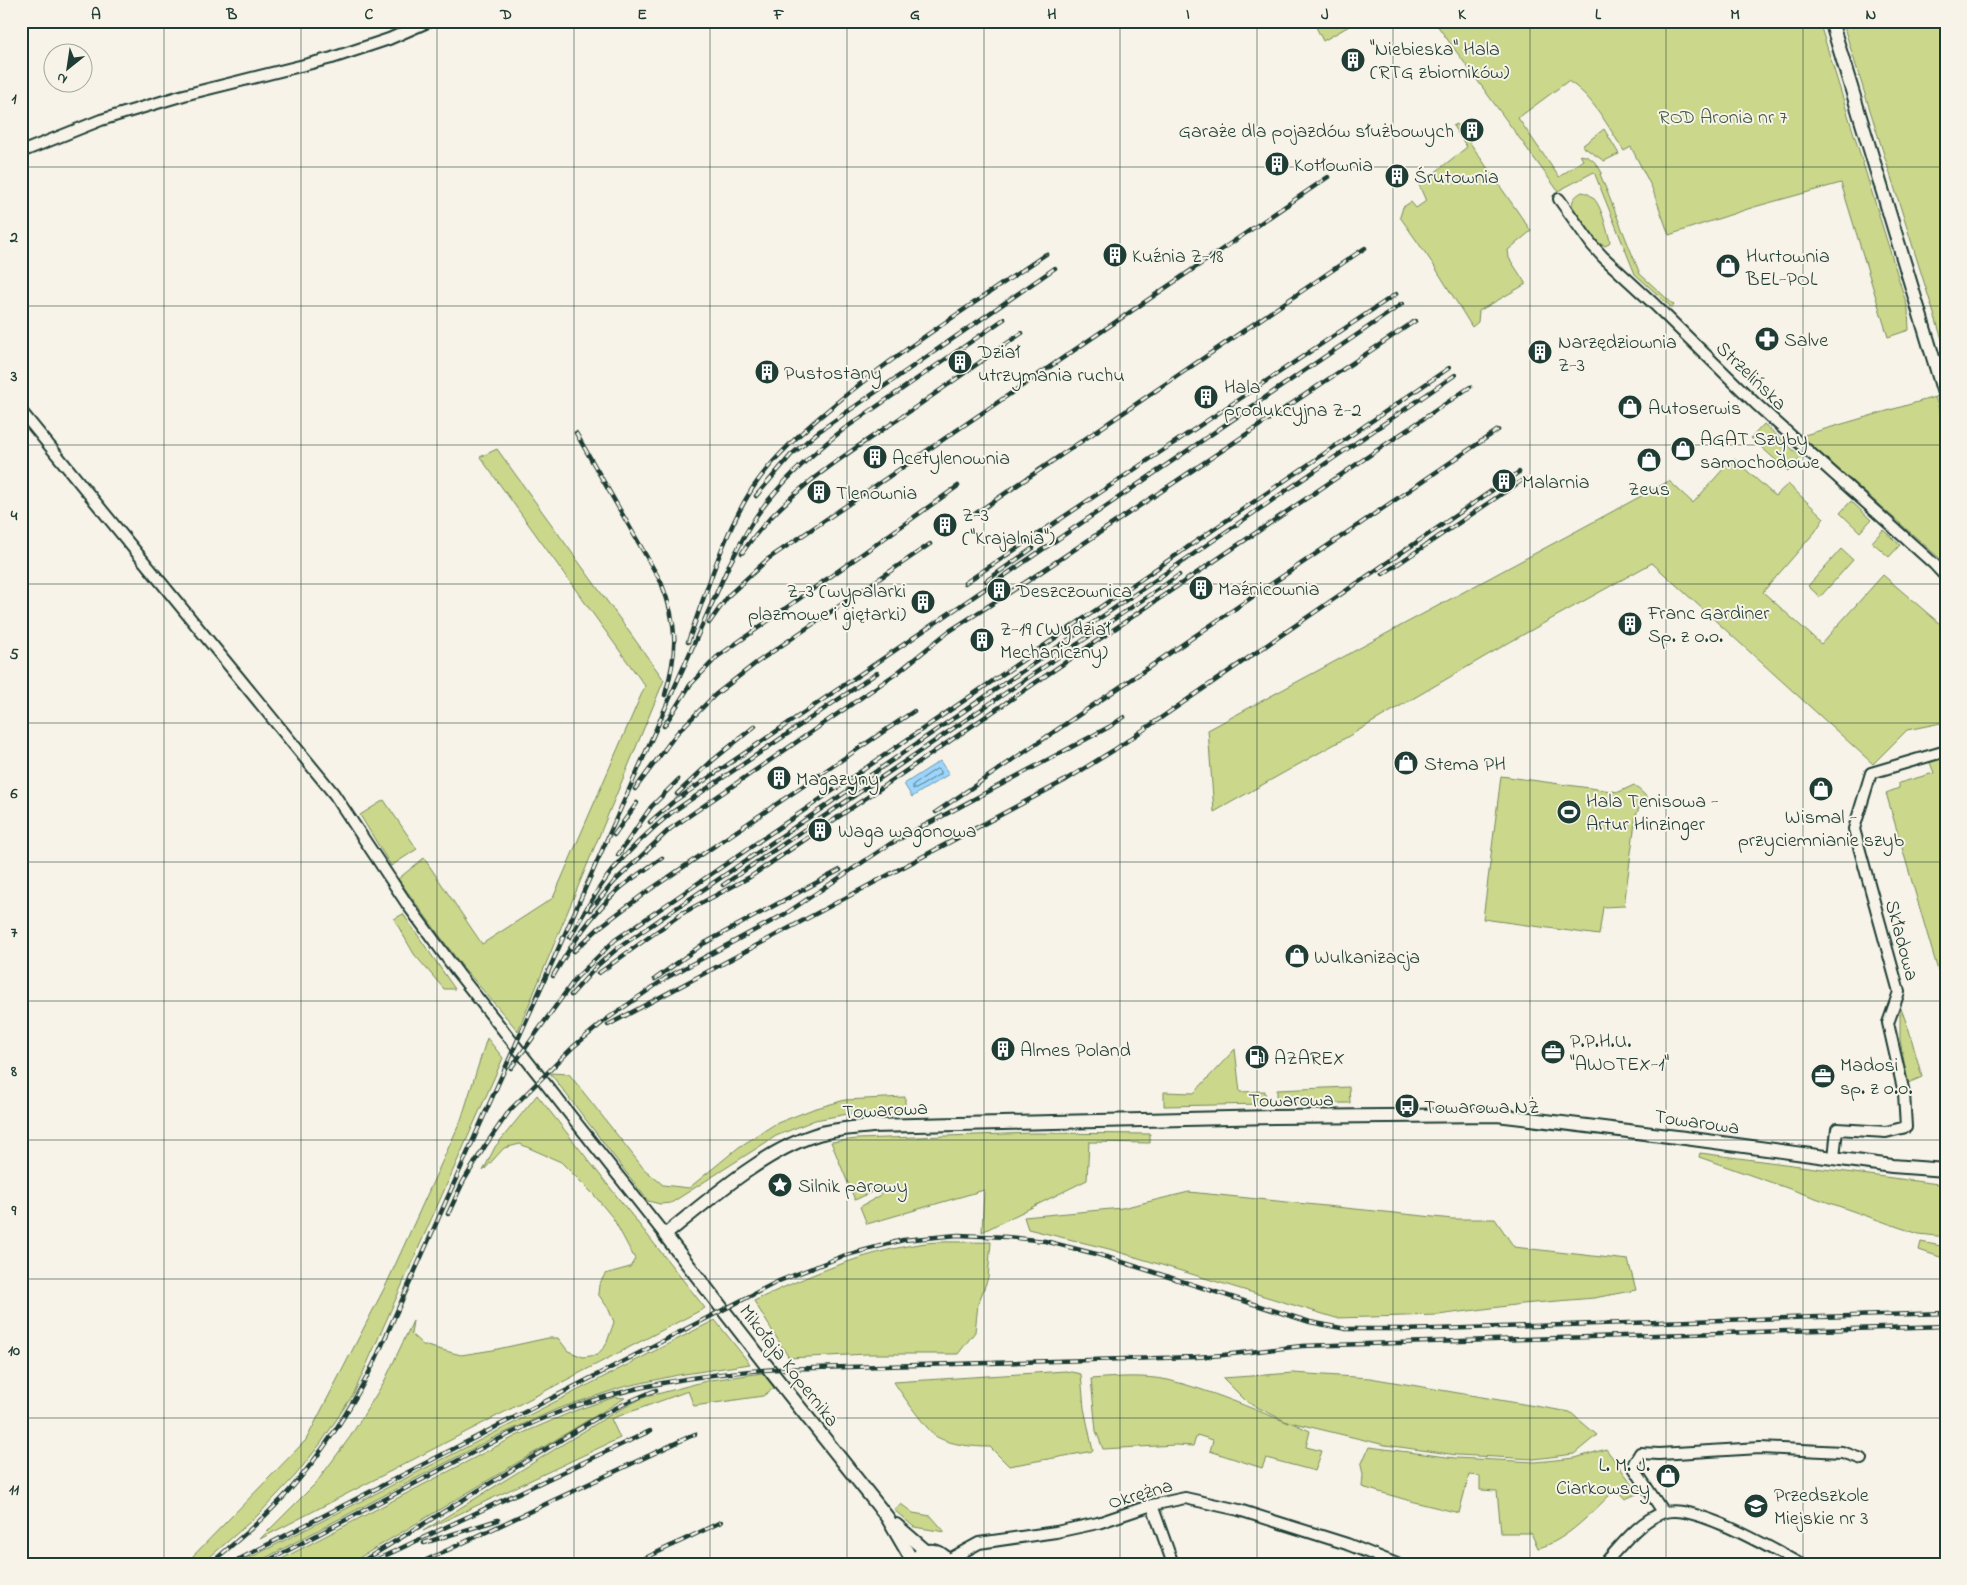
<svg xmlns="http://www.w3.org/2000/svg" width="1967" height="1585" font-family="'Indie Flower',sans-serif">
  <rect width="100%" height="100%" fill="#f7f3e8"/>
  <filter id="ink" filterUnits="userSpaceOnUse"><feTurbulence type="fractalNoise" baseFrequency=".02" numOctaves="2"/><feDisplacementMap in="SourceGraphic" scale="10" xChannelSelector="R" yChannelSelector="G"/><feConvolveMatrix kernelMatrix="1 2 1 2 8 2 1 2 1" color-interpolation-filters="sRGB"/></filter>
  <g filter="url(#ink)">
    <g fill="#cbd78a" stroke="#758a5f">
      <path d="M1313,21H1358L1323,41Z"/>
      <path d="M1434,21H1819L1908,309L1909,330L1888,337L1841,183L1754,207L1669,235L1652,188L1631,147L1624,151C1608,127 1593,96 1568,81L1518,118L1559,177L1583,160L1580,155C1591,156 1597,163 1602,173L1600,174L1640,274L1674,305L1672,308L1635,274L1594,172L1558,191Z"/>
      <path d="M1842,21H1946V352Z"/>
      <path d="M1457,124L1531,231L1508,250L1509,258L1526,284L1479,311L1478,322L1472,327L1433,264L1400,217L1403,207L1411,202L1416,208L1426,201L1419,185L1467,147L1453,126Z"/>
      <path d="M1604,129L1619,154L1604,161L1582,146Z"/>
      <path d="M1582,192C1600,194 1604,222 1609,237L1610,242L1606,246L1598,243L1572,208C1572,199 1575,196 1582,192Z"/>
      <path d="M1935,397L1946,431V564L1801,436Z"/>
      <path d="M1764,424L1801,457L1788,471L1751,438Z"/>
      <path d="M497,449L664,680L518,1031L462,966L398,879L424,858L482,944L553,898L645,686L480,457Z"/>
      <path d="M1733,458L1775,496L1788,484L1824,518L1815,532L1763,592L1821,644L1883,575L1946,629V722L1907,730L1873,764L1652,563L1510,642L1342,740L1214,812L1208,730L1669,481L1693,503Z"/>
      <path d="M1851,501L1871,520L1860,532L1840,513Z"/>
      <path d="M1883,530L1900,545L1889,557L1872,542Z"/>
      <path d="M1841,549L1853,560L1820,597L1808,586Z"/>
      <path d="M1946,755V998L1886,793L1899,788V783L1934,773L1929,760Z"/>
      <path d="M1501,776L1619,792L1634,785L1647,797L1641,804L1636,815L1624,906L1603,907L1599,935L1483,919Z"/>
      <path d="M384,800L417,849L391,866L360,815Z"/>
      <path d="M403,914L455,989H444L414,954L394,919Z"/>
      <path d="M1900,1006L1909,1030L1922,1077L1908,1083L1900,1040Z"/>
      <path d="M487,1038L503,1058L354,1393L321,1443L295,1476L259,1514L202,1564H180L191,1558L306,1440L387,1283L461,1120Z"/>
      <path d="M1235,1049L1240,1092L1265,1091L1266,1104L1164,1106V1092L1194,1093Z"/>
      <path d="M550,1073L569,1074L644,1169L663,1185L689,1188L739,1147L775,1124L813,1109L845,1100L905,1097V1111L848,1114L815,1120L776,1136L671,1203L660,1204L648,1201Z"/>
      <path d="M1349,1087L1350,1103L1277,1104V1090Z"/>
      <path d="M537,1095L705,1308L260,1539L316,1483L350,1437L384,1382L413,1321L411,1334L423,1345L461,1355L493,1350L548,1338H558L568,1351L583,1357L597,1355L606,1345L614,1322L608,1308L598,1294L599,1285L605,1274L630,1267L635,1259L613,1218L594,1195L561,1162L520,1144L504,1148L483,1171L495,1147Z"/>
      <path d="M1034,1133L1150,1134V1143L1089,1142L1087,1180L982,1232L984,1190L867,1224L860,1207L881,1195L878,1189L855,1200L831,1142L857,1139Z"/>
      <path d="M1700,1153L1946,1185V1237L1919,1234L1898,1227L1699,1157Z"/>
      <path d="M1189,1192L1453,1219H1495L1514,1247L1628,1260L1636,1290L1594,1298L1522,1304L1438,1315L1336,1318L1109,1249L1028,1229L1024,1217L1122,1208Z"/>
      <path d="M991,1242L988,1278L978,1304L975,1332L958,1354H867L789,1358L754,1301C807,1276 860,1253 919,1244C942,1240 968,1243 991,1242Z"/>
      <path d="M1921,1242L1946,1247V1259L1919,1250Z"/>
      <path d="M715,1320L750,1364L678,1375L623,1387L557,1409L491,1439L254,1564H238Z"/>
      <path d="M1066,1371L1081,1374L1084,1408L1093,1451L1009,1466L990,1447C973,1447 952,1445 937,1437C929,1433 900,1392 894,1382Z"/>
      <path d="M763,1373L774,1388L763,1396L694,1406L688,1391L611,1419L620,1438L423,1531L610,1415L642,1398L710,1380Z"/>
      <path d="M1293,1373L1370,1378L1570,1412L1597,1435L1574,1454L1534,1459L1457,1455L1385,1445L1290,1422L1310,1431L1306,1447L1322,1451L1315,1471L1266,1458L1262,1468L1210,1451L1213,1440L1197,1435L1193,1446L1175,1445L1103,1449L1096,1431L1091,1379C1116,1377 1144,1375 1168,1380C1210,1390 1250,1408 1289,1423L1247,1402L1223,1378Z"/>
      <path d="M615,1397L625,1398L349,1564H272L516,1436L574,1411Z"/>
      <path d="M1369,1447L1455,1458L1536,1462L1575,1458L1606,1449L1639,1493L1625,1499L1616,1489C1596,1508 1566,1542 1538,1548L1531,1533H1501L1497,1491L1480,1490V1476L1469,1475L1459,1513L1414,1502L1362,1487L1363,1475L1361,1465Z"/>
      <path d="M901,1504L913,1513L931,1516L945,1532L914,1527L894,1510Z"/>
    </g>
    <path fill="#9dd5fc" stroke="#6b98ac" d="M940,761L949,774L912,797L904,784Z"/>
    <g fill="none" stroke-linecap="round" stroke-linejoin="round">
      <path stroke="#517a84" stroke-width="1" d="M937,769L940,771V774L916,789H913V785Z"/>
      <path stroke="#6b98ac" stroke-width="2.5" d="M21,134L25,138"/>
      <defs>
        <g id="minor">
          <path d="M21,152L101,120L184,95L332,58L389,39L430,21"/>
          <path d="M1559,199L1592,245L1603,257L1654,304L1756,404L1934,564L1946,577"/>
          <path d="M21,411L334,794L407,904L458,973L665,1235"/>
          <path d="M1834,1158L1837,1129L1886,1132L1906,1127L1904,1093L1888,1023L1899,992L1854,829L1871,773L1946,751"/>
          <path d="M1152,1505L1173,1564"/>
          <path d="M1663,1512L1634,1468V1463L1640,1453L1659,1454L1760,1448L1842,1452L1862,1459"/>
          <path d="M948,1560L979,1543L1056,1532L1098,1523L1152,1505L1185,1498L1239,1510L1347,1544L1397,1564"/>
          <path d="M1604,1564C1621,1546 1638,1522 1662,1513C1691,1501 1772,1549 1800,1564"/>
        </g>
        <g id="major">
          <path d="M1831,21L1946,400"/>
          <path d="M896,1525L926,1551"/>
          <path d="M919,1555C931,1547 943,1551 950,1564"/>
          <path d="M913,1562L887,1517L773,1374L665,1235C707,1201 764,1151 815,1135C833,1129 853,1128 872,1126L1274,1117L1497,1115L1685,1138L1892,1166L1946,1170"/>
        </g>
      </defs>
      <use href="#minor" stroke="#1f3d34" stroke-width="14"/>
      <use href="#major" stroke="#1f3d34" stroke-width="16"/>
      <use href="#minor" stroke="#f7f3e8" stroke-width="10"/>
      <use href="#major" stroke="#f7f3e8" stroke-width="12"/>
      <defs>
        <g id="rail">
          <path d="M576,433L661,582C678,625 678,651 665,695"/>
          <path d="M756,496L791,455L818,432L1055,268"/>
          <path d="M969,518L1365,248"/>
          <path d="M742,553C782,494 842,457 900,418C941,390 981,361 1022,333"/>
          <path d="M1383,574L1524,479"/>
          <path d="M986,581L1033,548"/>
          <path d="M965,583L1396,294"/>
          <path d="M709,623L729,595L768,559L1328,177"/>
          <path d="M688,642C706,592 724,533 752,489C774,456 804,430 834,405C900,350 975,303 1046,254"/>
          <path d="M664,726L690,685L717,657L958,486"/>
          <path d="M635,789L677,733L715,695L756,663L930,544"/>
          <path d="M677,794L712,761L755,726"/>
          <path d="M936,812L1498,430"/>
          <path d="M650,822L673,802L1402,304"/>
          <path d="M614,835L637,803"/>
          <path d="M618,855L651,807L678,780"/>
          <path d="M723,885L1179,575"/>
          <path d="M590,910L615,881L670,829L897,673L948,632L1026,582L1415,321"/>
          <path d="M679,915L750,877L1470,387"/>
          <path d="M570,937C583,915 595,892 611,872C629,850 649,831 671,813L877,673"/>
          <path d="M574,951L600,927L645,893L914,711"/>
          <path d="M599,973L684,912"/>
          <path d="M553,976C572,944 591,915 618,890C632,878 648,868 662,858"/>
          <path d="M655,979L703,944L840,870"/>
          <path d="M571,995L598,965L618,948L1455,375"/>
          <path d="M608,1025L1064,781L1114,750L1519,472"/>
          <path d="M511,1068L576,978L615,940L1449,368"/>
          <path d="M448,1214L463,1182L485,1146L510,1110L573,1047L607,1019L666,978L785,914L890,844L1109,727L1124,717"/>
          <path d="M1403,1330L1946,1313"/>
          <path d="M424,1543L498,1520"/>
          <path d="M378,1559L650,1431"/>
          <path d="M210,1564C238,1540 265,1518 289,1491C323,1452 351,1409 374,1363L729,565C739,547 748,527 760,511C784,479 813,453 844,429L1004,319"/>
          <path d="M230,1564L779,1281L843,1256L903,1240L958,1235L1007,1237L1045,1241L1100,1255L1310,1322L1346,1329H1409"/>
          <path d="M262,1564C317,1535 372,1506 427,1477C474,1452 520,1426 570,1408C638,1384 707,1373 779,1369L1196,1357L1223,1355L1302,1346L1946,1326"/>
          <path d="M358,1564L600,1416L628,1402L656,1390"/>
          <path d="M418,1564L695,1434"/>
          <path d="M633,1564L721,1522"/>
        </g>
      </defs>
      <use href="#rail" stroke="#1f3d34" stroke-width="4.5"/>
      <use href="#rail" stroke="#f7f3e8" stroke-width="2.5" stroke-dasharray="8" stroke-linecap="butt"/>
    </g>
  </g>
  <path fill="none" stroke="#1f3d34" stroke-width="1" stroke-opacity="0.55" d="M164,21V1564M301,21V1564M437,21V1564M574,21V1564M710,21V1564M847,21V1564M984,21V1564M1120,21V1564M1257,21V1564M1393,21V1564M1530,21V1564M1666,21V1564M1803,21V1564M21,167H1946M21,306H1946M21,445H1946M21,584H1946M21,723H1946M21,862H1946M21,1001H1946M21,1140H1946M21,1279H1946M21,1418H1946"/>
  <defs>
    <symbol id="building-disc" viewBox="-11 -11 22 22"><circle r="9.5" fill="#1f3d34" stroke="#f7f3e8"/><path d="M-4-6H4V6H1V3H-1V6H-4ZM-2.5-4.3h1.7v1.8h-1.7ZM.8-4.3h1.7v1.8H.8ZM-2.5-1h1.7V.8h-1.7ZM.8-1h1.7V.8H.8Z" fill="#fff"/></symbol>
    <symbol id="shop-disc" viewBox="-11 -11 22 22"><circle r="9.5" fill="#1f3d34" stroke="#f7f3e8"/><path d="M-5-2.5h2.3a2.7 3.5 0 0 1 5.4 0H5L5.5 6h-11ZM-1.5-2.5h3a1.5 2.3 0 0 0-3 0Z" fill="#fff"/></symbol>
    <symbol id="pharmacy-disc" viewBox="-11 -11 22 22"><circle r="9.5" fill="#1f3d34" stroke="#f7f3e8"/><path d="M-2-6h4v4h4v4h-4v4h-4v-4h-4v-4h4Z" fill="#fff"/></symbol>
    <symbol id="stadium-disc" viewBox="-11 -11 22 22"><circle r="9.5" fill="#1f3d34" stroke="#f7f3e8"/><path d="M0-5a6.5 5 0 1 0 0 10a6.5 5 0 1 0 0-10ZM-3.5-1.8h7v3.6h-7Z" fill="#fff"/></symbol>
    <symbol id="office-disc" viewBox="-11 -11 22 22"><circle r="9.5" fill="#1f3d34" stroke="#f7f3e8"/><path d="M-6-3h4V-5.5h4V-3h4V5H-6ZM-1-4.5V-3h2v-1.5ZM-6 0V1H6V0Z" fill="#fff"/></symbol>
    <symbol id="fuel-disc" viewBox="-11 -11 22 22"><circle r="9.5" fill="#1f3d34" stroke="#f7f3e8"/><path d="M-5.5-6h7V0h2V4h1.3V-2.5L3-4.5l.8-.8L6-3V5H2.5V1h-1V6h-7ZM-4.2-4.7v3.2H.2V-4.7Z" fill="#fff"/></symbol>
    <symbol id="bus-disc" viewBox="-11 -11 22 22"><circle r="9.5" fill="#1f3d34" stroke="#f7f3e8"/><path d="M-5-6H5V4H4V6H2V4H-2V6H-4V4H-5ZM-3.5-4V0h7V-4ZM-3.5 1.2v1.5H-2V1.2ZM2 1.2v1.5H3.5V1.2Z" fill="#fff"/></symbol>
    <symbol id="sight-disc" viewBox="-11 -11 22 22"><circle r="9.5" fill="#1f3d34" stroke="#f7f3e8"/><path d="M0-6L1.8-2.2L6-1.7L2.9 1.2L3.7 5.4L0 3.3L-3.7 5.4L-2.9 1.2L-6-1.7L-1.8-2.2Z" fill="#fff"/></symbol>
    <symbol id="school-disc" viewBox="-11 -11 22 22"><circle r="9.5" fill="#1f3d34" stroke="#f7f3e8"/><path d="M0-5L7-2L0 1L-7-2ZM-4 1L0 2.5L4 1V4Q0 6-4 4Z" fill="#fff"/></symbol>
  </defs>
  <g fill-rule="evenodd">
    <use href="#building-disc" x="1339" y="46" width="28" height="28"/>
    <use href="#building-disc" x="1458" y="116" width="28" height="28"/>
    <use href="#building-disc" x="1263" y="150" width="28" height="28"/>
    <use href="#building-disc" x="1383" y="162" width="28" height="28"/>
    <use href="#building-disc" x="1101" y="241" width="28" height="28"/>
    <use href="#shop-disc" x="1714" y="252" width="28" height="28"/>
    <use href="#pharmacy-disc" x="1753" y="325" width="28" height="28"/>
    <use href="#building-disc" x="1526" y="338" width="28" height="28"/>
    <use href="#building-disc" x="946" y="348" width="28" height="28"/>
    <use href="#building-disc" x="753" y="358" width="28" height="28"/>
    <use href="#building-disc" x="1192" y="383" width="28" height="28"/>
    <use href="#shop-disc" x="1616" y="393" width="28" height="28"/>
    <use href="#shop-disc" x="1669" y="435" width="28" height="28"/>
    <use href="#building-disc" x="861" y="443" width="28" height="28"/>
    <use href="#shop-disc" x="1635" y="446" width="28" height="28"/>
    <use href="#building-disc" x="1490" y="467" width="28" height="28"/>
    <use href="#building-disc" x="805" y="478" width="28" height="28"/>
    <use href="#building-disc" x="931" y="511" width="28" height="28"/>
    <use href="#building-disc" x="1187" y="574" width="28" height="28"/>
    <use href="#building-disc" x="985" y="576" width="28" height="28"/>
    <use href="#building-disc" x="909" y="588" width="28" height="28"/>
    <use href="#building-disc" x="1616" y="610" width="28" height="28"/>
    <use href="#building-disc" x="968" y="626" width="28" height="28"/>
    <use href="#shop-disc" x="1392" y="749" width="28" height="28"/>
    <use href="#building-disc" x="765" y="764" width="28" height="28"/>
    <use href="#shop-disc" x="1807" y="775" width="28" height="28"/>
    <use href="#stadium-disc" x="1555" y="798" width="28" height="28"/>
    <use href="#building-disc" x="806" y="816" width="28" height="28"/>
    <use href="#shop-disc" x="1283" y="942" width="28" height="28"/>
    <use href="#building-disc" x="989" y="1035" width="28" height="28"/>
    <use href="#office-disc" x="1539" y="1038" width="28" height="28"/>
    <use href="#fuel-disc" x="1243" y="1043" width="28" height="28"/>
    <use href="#office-disc" x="1809" y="1062" width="28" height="28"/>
    <use href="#bus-disc" x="1393" y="1092" width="28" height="28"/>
    <use href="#sight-disc" x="766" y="1171" width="28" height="28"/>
    <use href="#shop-disc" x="1654" y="1462" width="28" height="28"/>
    <use href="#school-disc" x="1742" y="1492" width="28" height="28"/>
  </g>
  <g text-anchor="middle" stroke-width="4" stroke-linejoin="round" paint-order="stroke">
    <g font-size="20" fill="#1f3d34" stroke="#f7f3e8" text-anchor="start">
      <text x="1370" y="55">"Niebieska" Hala<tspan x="1370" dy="23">(RTG zbiorników)</tspan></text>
      <text x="1454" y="137" text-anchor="end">Garaże dla pojazdów służbowych</text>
      <text x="1294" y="171">Kotłownia</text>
      <text x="1414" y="183">Śrutownia</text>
      <text x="1132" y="262">Kuźnia Z-18</text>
      <text x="1746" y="262">Hurtownia<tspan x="1746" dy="23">BEL-POL</tspan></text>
      <text x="1784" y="346">Salve</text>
      <text x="1558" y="348">Narzędziownia<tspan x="1558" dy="23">Z-3</tspan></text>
      <text x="978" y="358">Dział<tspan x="978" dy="23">utrzymania ruchu</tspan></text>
      <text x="784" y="379">Pustostany</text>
      <text x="1224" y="393">Hala<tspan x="1224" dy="23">produkcyjna Z-2</tspan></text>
      <text x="1648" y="414">Autoserwis</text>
      <text x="1700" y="445">AGAT Szyby<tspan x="1700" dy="23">samochodowe</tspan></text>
      <text x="892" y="464">Acetylenownia</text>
      <text x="1522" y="488">Malarnia</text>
      <text x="1649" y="495" text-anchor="middle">Zeus</text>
      <text x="836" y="499">Tlenownia</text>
      <text x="962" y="521">Z-3<tspan x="962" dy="23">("Krajalnia")</tspan></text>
      <text x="1218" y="595">Maźnicownia</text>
      <text x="906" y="597" text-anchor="end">Z-3 (wypalarki<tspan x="906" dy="23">plazmowe i giętarki)</tspan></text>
      <text x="1016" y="597">Deszczownica</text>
      <text x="1648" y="619">Franc Gardiner<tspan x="1648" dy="23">Sp. z o.o.</tspan></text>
      <text x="1000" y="635">Z-19 (Wydział<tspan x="1000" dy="23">Mechaniczny)</tspan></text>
      <text x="1424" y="770">Stema PH</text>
      <text x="796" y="785">Magazyny</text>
      <text x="1586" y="807">Hala Tenisowa -<tspan x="1586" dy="23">Artur Hinzinger</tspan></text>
      <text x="1821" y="823" text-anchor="middle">Wismal -<tspan x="1821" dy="23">przyciemnianie szyb</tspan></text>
      <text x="838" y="837">Waga wagonowa</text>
      <text x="1314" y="963">Wulkanizacja</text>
      <text x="1570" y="1047">P.P.H.U.<tspan x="1570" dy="23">"AWOTEX-1"</tspan></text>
      <text x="1020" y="1056">Almes Poland</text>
      <text x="1274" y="1064">AZAREX</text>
      <text x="1840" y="1071">Madosi<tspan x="1840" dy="23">sp. z o.o.</tspan></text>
      <text x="1424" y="1113">Towarowa NŻ</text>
      <text x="798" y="1192">Silnik parowy</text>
      <text x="1650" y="1471" text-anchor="end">L. M. J.<tspan x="1650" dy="23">Ciarkowscy</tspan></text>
      <text x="1774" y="1501">Przedszkole<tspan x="1774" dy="23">Miejskie nr 3</tspan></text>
    </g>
    <g font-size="20" fill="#415c45" stroke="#f7f3e8">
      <text x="1723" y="123">ROD Aronia nr 7</text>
    </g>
    <g font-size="20" fill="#1f3d34" stroke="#f7f3e8">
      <text transform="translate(1752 375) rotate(44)" y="7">Strzelińska</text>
      <text transform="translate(1903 940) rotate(75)" y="7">Składowa</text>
      <text transform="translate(1291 1099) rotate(-1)" y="7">Towarowa</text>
      <text transform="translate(885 1109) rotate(-3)" y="7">Towarowa</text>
      <text transform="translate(1697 1121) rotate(8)" y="7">Towarowa</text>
      <text transform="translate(790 1365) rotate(52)" y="7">Mikołaja Kopernika</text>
      <text transform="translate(1140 1493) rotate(-16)" y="7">Okrężna</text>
    </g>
  </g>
  <rect width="1967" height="1585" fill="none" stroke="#f7f3e8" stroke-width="55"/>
  <g transform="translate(68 68) rotate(210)"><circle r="24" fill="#f7f3e8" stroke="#a1aaa0"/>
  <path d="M0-4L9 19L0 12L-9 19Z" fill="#1f3d34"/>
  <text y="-8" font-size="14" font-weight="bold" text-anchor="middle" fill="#1f3d34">N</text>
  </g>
  <rect x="28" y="28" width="1912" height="1530" fill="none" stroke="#1f3d34" stroke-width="2"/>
  <g font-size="16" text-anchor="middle" font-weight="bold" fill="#1f3d34">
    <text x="96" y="19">A</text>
    <text x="232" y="19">B</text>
    <text x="369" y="19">C</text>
    <text x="506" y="19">D</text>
    <text x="642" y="19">E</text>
    <text x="779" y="19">F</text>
    <text x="915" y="19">G</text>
    <text x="1052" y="19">H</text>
    <text x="1188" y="19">I</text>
    <text x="1325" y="19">J</text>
    <text x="1462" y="19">K</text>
    <text x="1598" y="19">L</text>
    <text x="1735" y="19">M</text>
    <text x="1871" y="19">N</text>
    <text x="14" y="103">1</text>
    <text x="14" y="242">2</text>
    <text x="14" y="381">3</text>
    <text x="14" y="520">4</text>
    <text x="14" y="659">5</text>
    <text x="14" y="798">6</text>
    <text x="14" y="937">7</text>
    <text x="14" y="1076">8</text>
    <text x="14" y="1215">9</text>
    <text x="14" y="1355">10</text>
    <text x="14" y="1494">11</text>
  </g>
</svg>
